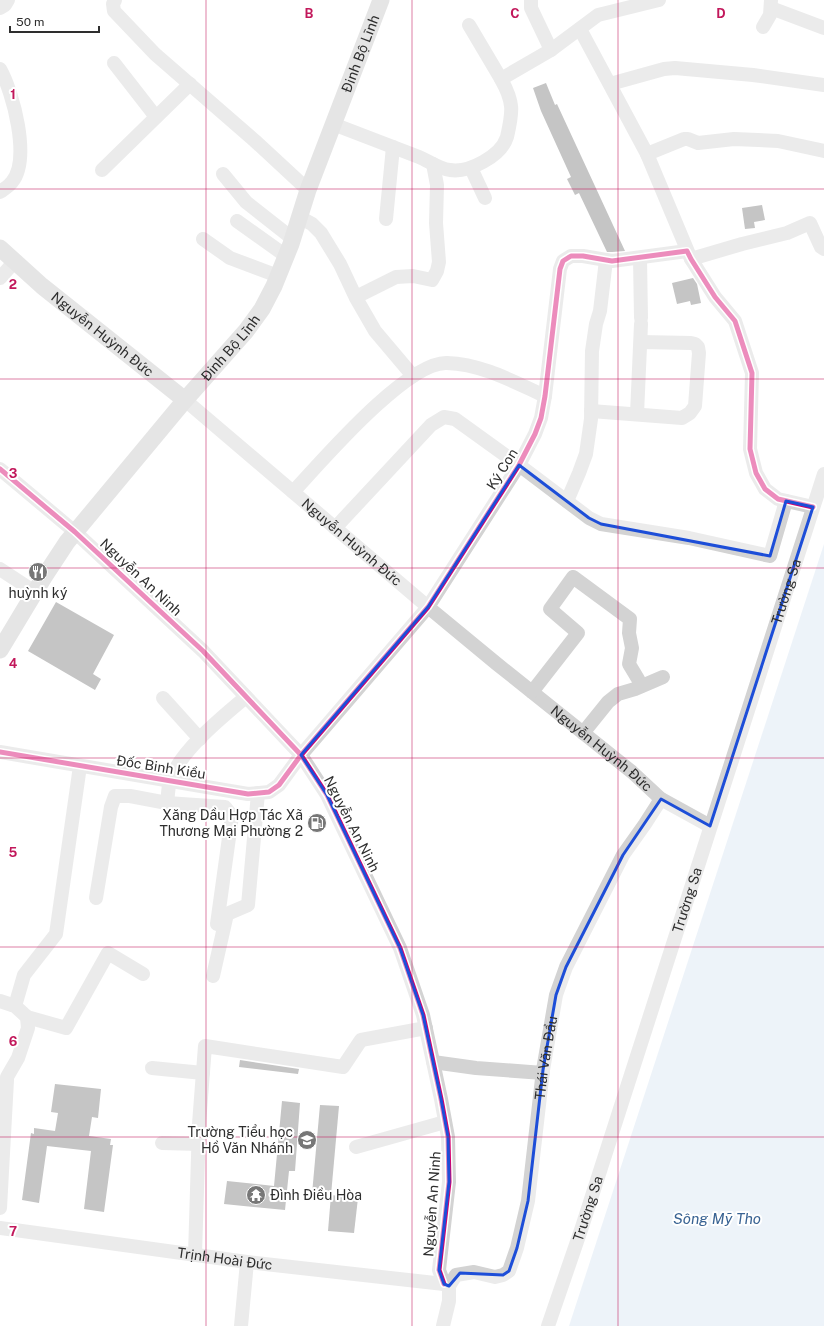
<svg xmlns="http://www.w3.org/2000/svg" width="824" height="1326" font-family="'Public Sans',sans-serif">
  <rect width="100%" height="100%" fill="#fff"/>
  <path fill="#d8e4f2" d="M824,544V1326H569Z"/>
  <g fill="#7e7e7e">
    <path d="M546,83L555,105L557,104L625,251L612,252H607L579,193L575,195L567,179L571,177L541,111L533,88Z"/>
    <path d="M762,205L765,220L754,222L755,228L745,229L742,208Z"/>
    <path d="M693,278L697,284L701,303L691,305L690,301L677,304L672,283Z"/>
    <path d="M56,602L114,635L93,674L101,679L95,690L28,651Z"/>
    <path d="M240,1060L299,1069L298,1074L239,1067Z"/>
    <path d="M55,1084L101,1089L98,1118L92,1117L89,1136L111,1139L110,1145H113L104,1212L84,1209L91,1151L47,1146L39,1203L22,1200L31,1133L34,1134V1128L55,1131L58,1113L51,1112Z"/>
    <path d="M282,1101L300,1103L295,1171H289L285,1210L224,1204L227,1181L274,1186Z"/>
    <path d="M320,1105L339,1106L331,1195L312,1194Z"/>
    <path d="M331,1195L358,1198L354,1233L328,1231Z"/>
  </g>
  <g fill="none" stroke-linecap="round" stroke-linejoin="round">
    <g stroke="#d3d3d3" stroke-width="14">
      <path d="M115,0L113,4L114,11L155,54L255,141L308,190"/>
      <path d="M531,0V8L551,50"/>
      <path d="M0,8L5,5L8,0"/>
      <path d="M771,8L824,28"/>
      <path d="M469,25L501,79"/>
      <path d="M763,27L770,15L771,0"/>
      <path d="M580,29L647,154L691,259L715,297L735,321L752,373L750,449L756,473L765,489L778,499L813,507"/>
      <path d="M114,63L156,117"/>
      <path d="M0,69C13,92 31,159 12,182C9,186 4,189 0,192"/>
      <path d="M610,84L664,69L675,68L753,75L824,85"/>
      <path d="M333,124C361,135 390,146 419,157C429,161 439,169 450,170C469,173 501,156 507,137C513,111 514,102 501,79L551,50L598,15L659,0"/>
      <path d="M647,154L684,139H688L698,143L734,139L778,141L824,151"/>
      <path d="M471,168L485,198"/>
      <path d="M102,170L190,84"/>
      <path d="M223,174L246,202L293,239"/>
      <path d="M299,217L312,224L321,233L340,264L356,298L375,331L413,376"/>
      <path d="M386,219L393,147"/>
      <path d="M237,221L286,256"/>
      <path d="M203,239L230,258L278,276"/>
      <path d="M640,258L641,318"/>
      <path d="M691,259L742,244L787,233L810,223L821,247L824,249"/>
      <path d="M0,278L15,261"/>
      <path d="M356,297L396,277L413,276L432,280L437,271L439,262L436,223L437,185L433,164"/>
      <path id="s1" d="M185,400L428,607L497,664L632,772L661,799L710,826"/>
      <path d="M591,411L682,418L690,413L695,406L699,353L698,347L695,344L691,343L641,342"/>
      <path d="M637,414L641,324"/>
      <path d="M0,469L75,532L203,651L301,755L327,795L400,948L423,1015L441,1099L448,1137L449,1182L439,1270L444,1284"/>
      <path d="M293,492C321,462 407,361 447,363C482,364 514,382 545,396"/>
      <path d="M567,501L579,473L586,454L591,419L592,351L596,324L600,311L606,260"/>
      <path d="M335,528L431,425L444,417L455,419L519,465L589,518L601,524L689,538L770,556L786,501"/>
      <path d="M0,569L35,592"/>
      <path d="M532,692L578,633L550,609L573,577L630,619L629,633L632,648L629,664L638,679L641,686"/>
      <path d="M163,698L200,739"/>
      <path d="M583,733L608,702L618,694L635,689L663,677"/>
      <path d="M0,752L248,794L269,792L279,785L301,755L428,607L519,465L535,434L541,418L545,396L560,269L563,261L571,256H583L612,261L687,251"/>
      <path d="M167,803C168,796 168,788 170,781C179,752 222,717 246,697"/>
      <path d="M96,898L111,807L115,796H130L167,803L225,807L232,816L217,924"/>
      <path d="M213,976L227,914L248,905L258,793"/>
      <path d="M0,1001L15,1006L27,1017L28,1028L18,1058L7,1077V1080L0,1208"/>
      <path d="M15,1006L24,975L56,934L80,766"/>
      <path d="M27,1017L66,1028L108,953L143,974"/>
      <path d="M433,1062L476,1068L543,1073"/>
      <path d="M152,1068L203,1073"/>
      <path d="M162,1143L199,1144"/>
      <path d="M356,1147L445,1122"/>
      <path id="s2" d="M0,1228L247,1262L444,1284L449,1286"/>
      <path d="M195,1255L199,1124L205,1046L343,1067L361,1040L426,1028"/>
      <path d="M241,1326L247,1262"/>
      <path id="s3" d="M443,1326L449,1301V1286L456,1275L474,1272L495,1277L503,1275L509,1271L517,1248L528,1201L543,1070L556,995L566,967L623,855L645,824L661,799"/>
      <path id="s4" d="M548,1326L582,1227L824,474"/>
    </g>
    <g stroke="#c6c6c6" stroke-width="17">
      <path id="s5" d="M0,248L42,286L185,400"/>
      <path id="s6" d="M0,650L44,577L67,542L185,400L246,331L262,309L274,286L291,244L308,190L381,0"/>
    </g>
    <defs>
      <g id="cycleway">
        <path d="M0,469L75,532L203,651L301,755L327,795L400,948L423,1015L441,1099L448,1137L449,1182L439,1270L444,1284"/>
        <path d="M0,752L248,794L269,792L279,785L301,755L428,607L519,465L535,434L541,418L545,396L560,269L563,261L571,256H583L612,261L687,251L691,259L715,297L735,321L752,373L750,449L756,473L765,489L778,499L813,507"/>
      </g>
    </defs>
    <use href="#cycleway" stroke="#fff" stroke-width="8"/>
    <use href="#cycleway" stroke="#d6006c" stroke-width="5"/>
  </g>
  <path d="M0 0H824V1326H0ZM519,465L589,518L601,524L770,556L786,501L813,507L710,826L661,799L623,855L566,967L556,995L543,1070L528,1201L517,1248L509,1271L503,1275L460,1273L449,1286L444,1284L439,1270L449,1182L448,1137L441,1099L423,1015L400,948L327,795L301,755L428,607Z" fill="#fff" fill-opacity=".55" fill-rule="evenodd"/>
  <path fill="none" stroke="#1d4ed8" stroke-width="3" stroke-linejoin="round" d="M519,465L589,518L601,524L770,556L786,501L813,507L710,826L661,799L623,855L566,967L556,995L543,1070L528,1201L517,1248L509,1271L503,1275L460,1273L449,1286L444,1284L439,1270L449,1182L448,1137L441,1099L423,1015L400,948L327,795L301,755L428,607Z"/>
  <path fill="none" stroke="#c2185b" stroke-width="1" stroke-opacity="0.55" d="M206,0V1326M412,0V1326M618,0V1326M0,189H824M0,379H824M0,568H824M0,758H824M0,947H824M0,1137H824"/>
  <defs>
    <symbol id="restaurant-disc" viewBox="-11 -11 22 22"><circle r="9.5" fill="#777" stroke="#fff"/><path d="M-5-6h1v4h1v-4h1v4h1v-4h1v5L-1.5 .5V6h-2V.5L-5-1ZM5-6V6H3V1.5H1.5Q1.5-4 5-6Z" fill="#fff"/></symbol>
    <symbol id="fuel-disc" viewBox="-11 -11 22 22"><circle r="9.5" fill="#777" stroke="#fff"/><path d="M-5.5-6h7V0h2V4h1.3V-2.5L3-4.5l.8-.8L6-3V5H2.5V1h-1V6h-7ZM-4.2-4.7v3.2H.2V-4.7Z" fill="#fff"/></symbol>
    <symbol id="school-disc" viewBox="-11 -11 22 22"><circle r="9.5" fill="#777" stroke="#fff"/><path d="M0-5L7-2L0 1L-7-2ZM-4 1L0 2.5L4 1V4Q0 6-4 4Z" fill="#fff"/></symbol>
    <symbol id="temple-disc" viewBox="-11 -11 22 22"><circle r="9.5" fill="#777" stroke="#fff"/><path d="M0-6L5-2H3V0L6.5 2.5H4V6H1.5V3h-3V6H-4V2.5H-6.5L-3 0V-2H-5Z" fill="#fff"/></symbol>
  </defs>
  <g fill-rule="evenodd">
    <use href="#restaurant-disc" x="27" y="561" width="22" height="22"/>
    <use href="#fuel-disc" x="306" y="812" width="22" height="22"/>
    <use href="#school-disc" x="296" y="1129" width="22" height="22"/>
    <use href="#temple-disc" x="245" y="1184" width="22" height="22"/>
  </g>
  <g text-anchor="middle" stroke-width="4" stroke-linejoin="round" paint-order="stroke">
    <g font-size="14" fill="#2e2e2e" stroke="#fff">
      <text dy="5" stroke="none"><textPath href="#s6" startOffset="705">Đinh Bộ Lĩnh</textPath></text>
      <text dy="5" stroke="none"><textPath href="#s5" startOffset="134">Nguyễn Huỳnh Đức</textPath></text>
      <text dy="5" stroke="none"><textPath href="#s6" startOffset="381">Đinh Bộ Lĩnh</textPath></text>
      <text transform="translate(502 469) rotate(-58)" y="5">Ký Con</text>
      <text dy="5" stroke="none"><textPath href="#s1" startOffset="219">Nguyễn Huỳnh Đức</textPath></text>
      <text transform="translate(141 577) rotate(43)" y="5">Nguyễn An Ninh</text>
      <text dy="5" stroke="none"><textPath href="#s4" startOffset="772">Trường Sa</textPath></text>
      <text dy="5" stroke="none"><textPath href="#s1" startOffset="543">Nguyễn Huỳnh Đức</textPath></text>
      <text transform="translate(161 767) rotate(9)" y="5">Đốc Binh Kiều</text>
      <text transform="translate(352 824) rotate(63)" y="5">Nguyễn An Ninh</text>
      <text dy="5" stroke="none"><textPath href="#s4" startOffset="448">Trường Sa</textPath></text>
      <text dy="5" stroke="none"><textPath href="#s3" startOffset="326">Thái Văn Đẩu</textPath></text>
      <text transform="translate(432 1204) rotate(-86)" y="5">Nguyễn An Ninh</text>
      <text dy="5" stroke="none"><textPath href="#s4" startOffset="124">Trường Sa</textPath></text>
      <text dy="5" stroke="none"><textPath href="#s2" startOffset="227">Trịnh Hoài Đức</textPath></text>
    </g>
    <g font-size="14" fill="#2e2e2e" stroke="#fff" text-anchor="end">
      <text x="38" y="598" text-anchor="middle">huỳnh ký</text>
      <text x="303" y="820">Xăng Dầu Hợp Tác Xã<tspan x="303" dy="16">Thương Mại Phường 2</tspan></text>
      <text x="293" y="1137">Trường Tiểu học<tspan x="293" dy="16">Hồ Văn Nhánh</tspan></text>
      <text x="270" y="1200" text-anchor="start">Đình Điều Hòa</text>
    </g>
    <g font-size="15" font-style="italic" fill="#396393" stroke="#fff">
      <text x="717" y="1224">Sông Mỹ Tho</text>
    </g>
  </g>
  <g font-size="13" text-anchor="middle" font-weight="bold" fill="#c2185b" stroke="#fff" stroke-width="4" stroke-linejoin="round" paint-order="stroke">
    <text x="309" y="18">B</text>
    <text x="515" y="18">C</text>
    <text x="721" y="18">D</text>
    <text x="13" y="99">1</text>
    <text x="13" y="289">2</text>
    <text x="13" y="478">3</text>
    <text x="13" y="668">4</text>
    <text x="13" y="857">5</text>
    <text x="13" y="1046">6</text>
    <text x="13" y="1236">7</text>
  </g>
  <path d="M10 26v6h89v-6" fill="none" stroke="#2e2e2e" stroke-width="2"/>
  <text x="16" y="26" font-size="12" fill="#2e2e2e" stroke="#ffffff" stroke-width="3" paint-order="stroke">50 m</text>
</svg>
